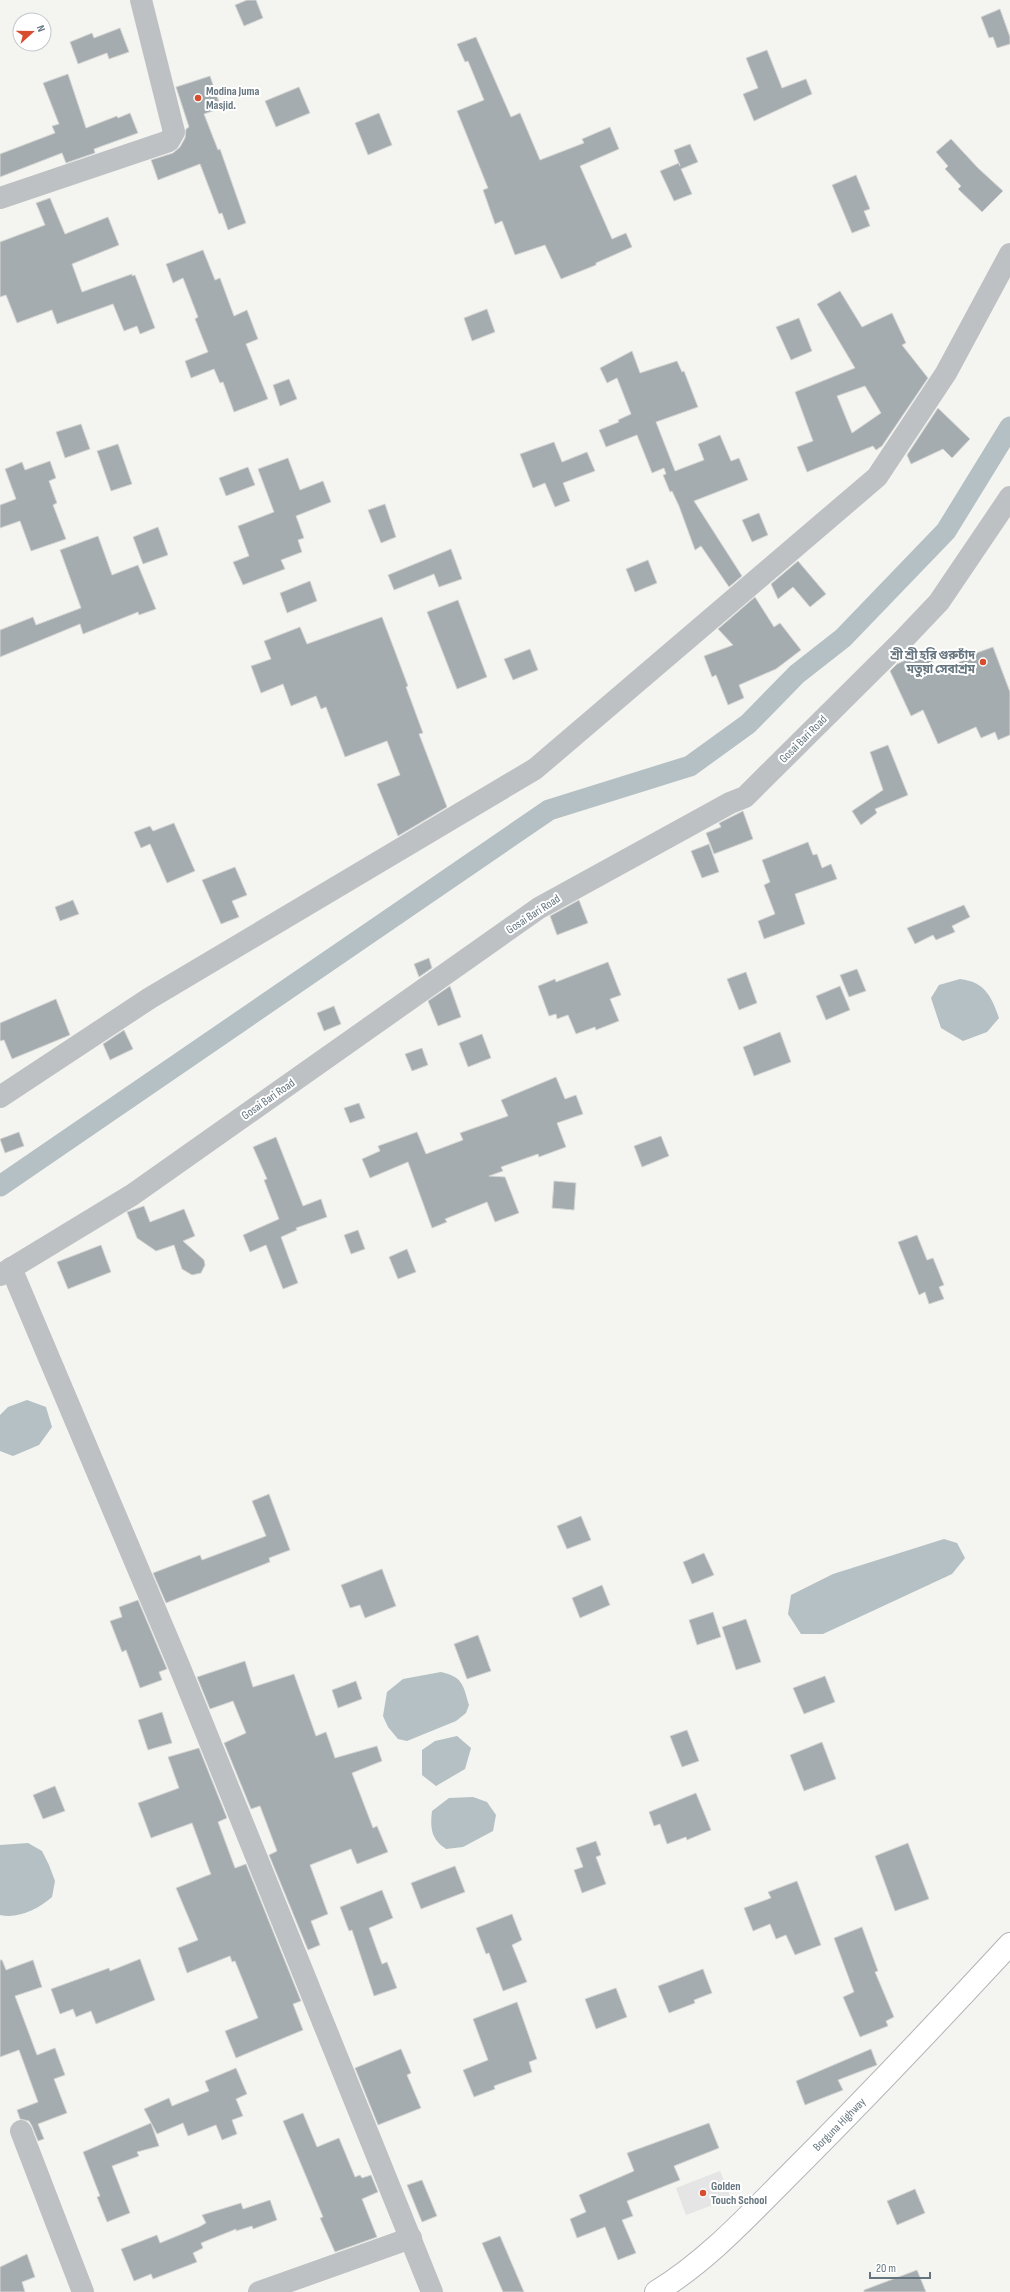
<svg xmlns="http://www.w3.org/2000/svg" width="1010" height="2292" font-family="'Sofia Sans Condensed','Noto Sans Bengali',sans-serif">
  <rect width="100%" height="100%" fill="#f4f4f0"/>
  <path fill="#e4e5e4" d="M720,2171L731,2198L686,2215L676,2188Z"/>
  <g fill="#b4c0c3">
    <path d="M960,979C985,982 991,996 999,1018L987,1032L963,1041L941,1028L931,998L939,985Z"/>
    <path d="M27,1400L46,1407L52,1427L39,1445L13,1456L0,1451V1415L8,1407Z"/>
    <path d="M944,1539L957,1543L965,1558L952,1574L823,1634H801L788,1614L791,1595L833,1574Z"/>
    <path d="M441,1672C463,1677 463,1685 469,1705L466,1713L456,1721L407,1741L398,1739L388,1727L383,1716L387,1692L403,1679Z"/>
    <path d="M457,1736L471,1748L465,1769L436,1786L422,1775V1750L435,1741Z"/>
    <path d="M473,1797L487,1802L496,1815L493,1831L463,1847L446,1849C431,1839 430,1828 432,1811L449,1798Z"/>
    <path d="M28,1843L42,1851L49,1865L55,1881L52,1897C38,1909 19,1919 0,1915V1845Z"/>
  </g>
  <g fill="none" stroke-linecap="round" stroke-linejoin="round">
    <path stroke="#b4c0c3" stroke-width="21" d="M0,1186L549,810L690,766L748,724L797,674L843,638L946,531L1010,427"/>
  </g>
  <g fill="#a4acb0" stroke="#d5d5d3" fill-rule="evenodd">
    <path d="M247,0H256L263,18L244,26L235,5Z"/>
    <path d="M1000,9L1010,37V44L997,48L993,37L989,38L981,17Z"/>
    <path d="M120,28L129,52L109,59L107,53L78,64L70,42L92,33L94,38Z"/>
    <path d="M476,37L511,117L520,113L540,160L584,143L582,139L610,127L619,149L580,166L612,239L626,233L632,247L596,263V265L561,279L545,245L515,255L502,221L495,224L483,190L488,188L457,111L484,100L468,61L465,62L457,44Z"/>
    <path d="M767,50L782,88L806,79L812,94L754,121L743,94L758,88L746,58Z"/>
    <path d="M68,74L86,128L117,116L118,118L130,113L138,133L94,149L95,153L66,163L62,153L0,177V154L55,133L52,126L59,124L43,83Z"/>
    <path d="M210,76L221,108L204,114L218,150L220,149L246,223L228,230L222,213L219,214L200,164L158,180L151,160L173,153L180,147L185,138L186,129L189,127L176,87Z"/>
    <path d="M299,87L310,113L276,127L265,101Z"/>
    <path d="M379,113L392,145L368,155L355,123Z"/>
    <path d="M951,139L978,168L1003,191L982,212L958,189L961,186L945,169L948,166L936,152Z"/>
    <path d="M690,144L698,162L681,169L692,194L674,201L660,171L679,163L680,166L674,150Z"/>
    <path d="M856,175L870,209L864,211L870,226L852,233L832,185Z"/>
    <path d="M50,198L65,234L108,217L119,245L72,264L82,292L132,274V276L135,275L155,328L140,334L137,326L124,331L113,304L57,324L52,310L17,323L6,295L0,297V242L45,225L36,203Z"/>
    <path d="M203,250L215,280L220,278L234,316L247,310L258,339L246,344L268,399L234,412L223,382L220,383L214,369L191,378L185,361L208,352L195,319L198,317L183,278L173,283L166,264Z"/>
    <path d="M840,291L862,327L892,313L906,343L902,345L928,378L882,446L876,450L873,446L807,472L797,447L813,441L795,392L855,368L817,304ZM865,386L881,413L852,433L837,396Z"/>
    <path d="M487,309L495,332L472,341L464,318Z"/>
    <path d="M799,318L812,351L791,360L776,327Z"/>
    <path d="M632,351L640,373L677,361L682,372L684,371L698,407L656,422L675,471L704,460L698,444L720,435L731,461L739,458L748,480L694,501L742,576L729,587L701,546L695,550L679,506L672,491L670,492L663,475L666,474L664,468L652,473L637,435L606,447L599,430L619,422L618,420L631,414L617,378L607,383L600,368Z"/>
    <path d="M289,379L297,399L280,406L273,385Z"/>
    <path d="M938,408L970,439L952,458L943,449L911,464L907,455Z"/>
    <path d="M81,424L90,449L65,458L56,432Z"/>
    <path d="M554,442L562,462L587,452L595,471L563,483L570,501L555,507L545,483L533,488L520,454Z"/>
    <path d="M118,444L132,484L111,491L97,451Z"/>
    <path d="M288,458L300,490L323,481L331,502L296,516L304,538L298,540L302,552L281,560L285,569L243,585L233,562L249,556L238,526L274,512L258,469Z"/>
    <path d="M50,461L56,478L49,481L57,503L53,505L66,539L31,551L20,521L0,528V505L16,499L5,469L22,462L25,470Z"/>
    <path d="M248,467L255,485L226,496L219,478Z"/>
    <path d="M385,504L396,537L381,543L368,510Z"/>
    <path d="M759,513L768,535L752,542L742,520Z"/>
    <path d="M158,527L168,555L143,564L133,537Z"/>
    <path d="M98,536L112,575L138,565L156,609L139,615L138,612L83,634L80,624L0,657V630L33,617L36,625L81,608L60,550Z"/>
    <path d="M451,549L462,579L439,587L434,574L394,590L388,575Z"/>
    <path d="M648,560L657,583L635,592L626,569Z"/>
    <path d="M798,561L826,594L810,607L793,587L778,599L771,584Z"/>
    <path d="M310,581L317,601L287,613L280,593Z"/>
    <path d="M755,597L774,627L780,623L801,650L776,669L739,685L744,698L728,705L716,675L712,677L704,656L733,645L718,629Z"/>
    <path d="M458,600L487,677L457,689L427,612Z"/>
    <path d="M382,617L408,686L406,687L423,733L419,734L447,807L398,836L377,784L400,775L387,741L345,757L326,707L321,709L316,696L291,706L283,684L261,693L251,666L271,659L264,641L300,627L307,644Z"/>
    <path d="M993,647L1010,692V735L998,740L995,732L981,738L976,727L938,744L923,710L911,716L890,671L897,664L927,650L938,672L966,659L965,657Z"/>
    <path d="M530,649L538,670L513,680L504,659Z"/>
    <path d="M888,745L908,795L875,809L877,813L861,825L852,811L883,790L870,752Z"/>
    <path d="M743,811L753,839L714,854L706,833L721,827L719,823Z"/>
    <path d="M174,823L195,871L167,883L150,844L141,848L134,832L150,826L153,831Z"/>
    <path d="M808,842L813,855L817,854L822,868L831,864L837,879L795,894L805,924L764,939L758,921L775,914L764,885L770,882L762,860Z"/>
    <path d="M709,844L719,872L702,878L691,851Z"/>
    <path d="M235,867L247,895L232,901L239,917L221,924L202,880Z"/>
    <path d="M73,900L79,914L60,921L55,907Z"/>
    <path d="M579,900L588,923L557,935L550,916Z"/>
    <path d="M964,905L970,917L952,926L955,932L936,940L933,935L915,944L907,928Z"/>
    <path d="M429,958L432,968L419,977L414,964Z"/>
    <path d="M608,962L621,995L610,999L619,1021L596,1030L595,1027L576,1034L568,1015L557,1019L556,1014L549,1016L538,986L555,979L556,982Z"/>
    <path d="M857,969L866,991L849,997L840,975Z"/>
    <path d="M746,972L757,1003L739,1010L727,979Z"/>
    <path d="M450,986L461,1017L438,1026L428,1001Z"/>
    <path d="M840,986L850,1010L826,1020L816,996Z"/>
    <path d="M56,999L70,1035L12,1059L4,1040L0,1041V1023Z"/>
    <path d="M334,1006L341,1024L324,1031L317,1013Z"/>
    <path d="M124,1030L133,1049L110,1060L103,1044Z"/>
    <path d="M780,1032L791,1062L754,1076L743,1047Z"/>
    <path d="M482,1034L491,1058L468,1067L459,1043Z"/>
    <path d="M422,1048L428,1065L412,1071L405,1054Z"/>
    <path d="M556,1077L565,1099L576,1095L583,1114L557,1123L566,1147L539,1157L538,1154L501,1167L503,1171L489,1176L505,1177L519,1213L495,1222L487,1202L445,1219L447,1222L432,1228L408,1162L370,1178L362,1159L380,1151L378,1146L417,1132L426,1154L463,1140L460,1133L508,1116L501,1100Z"/>
    <path d="M359,1103L365,1118L350,1123L344,1108Z"/>
    <path d="M19,1132L24,1146L5,1153L0,1139Z"/>
    <path d="M661,1136L669,1156L642,1167L634,1146Z"/>
    <path d="M276,1137L303,1206L321,1199L327,1217L296,1228L297,1230L281,1237L298,1283L283,1289L266,1245L250,1252L243,1235L279,1219L264,1180L267,1179L253,1147Z"/>
    <path d="M554,1181L576,1183L574,1210L552,1208Z"/>
    <path d="M144,1206L150,1222L184,1209L195,1236L183,1241L204,1260L205,1265L201,1273L192,1275L182,1269L174,1245L156,1251L137,1238L127,1212Z"/>
    <path d="M358,1230L365,1249L351,1254L344,1235Z"/>
    <path d="M917,1235L927,1260L933,1258L944,1285L939,1287L944,1299L929,1304L925,1292L919,1295L898,1242Z"/>
    <path d="M101,1245L111,1272L68,1289L57,1262Z"/>
    <path d="M407,1249L416,1272L398,1279L389,1257Z"/>
    <path d="M269,1494L290,1550L269,1558L270,1562L166,1603L153,1573L200,1555L202,1560L266,1536L252,1501Z"/>
    <path d="M581,1516L591,1540L567,1549L557,1526Z"/>
    <path d="M704,1553L714,1575L692,1584L683,1562Z"/>
    <path d="M382,1569L396,1606L365,1618L360,1605L350,1608L341,1585Z"/>
    <path d="M602,1585L610,1605L580,1618L572,1598Z"/>
    <path d="M138,1600L167,1669L159,1672L162,1680L140,1688L126,1650L122,1652L110,1621L122,1617L119,1607Z"/>
    <path d="M713,1612L721,1637L697,1645L689,1620Z"/>
    <path d="M746,1619L761,1662L736,1670L722,1627Z"/>
    <path d="M478,1635L491,1671L467,1679L454,1644Z"/>
    <path d="M245,1661L253,1687L294,1674L316,1736L326,1732L335,1758L377,1746L382,1761L352,1773L373,1828L377,1826L388,1852L357,1864L351,1849L310,1865L328,1914L311,1921L320,1945L308,1950L269,1855L277,1851L260,1806L251,1809L224,1743L246,1733L233,1701L210,1709L197,1677Z"/>
    <path d="M825,1676L835,1702L804,1714L793,1688Z"/>
    <path d="M356,1681L362,1699L338,1708L332,1690Z"/>
    <path d="M162,1712L172,1743L148,1750L138,1720Z"/>
    <path d="M687,1730L699,1761L682,1767L670,1736Z"/>
    <path d="M822,1742L836,1779L804,1791L790,1755Z"/>
    <path d="M199,1748L227,1818L218,1822L235,1868L246,1864L301,2001L293,2004L303,2030L236,2058L225,2031L258,2018L235,1961L232,1962L230,1956L187,1973L178,1948L198,1940L176,1888L211,1874L210,1872L192,1823L151,1838L138,1803L179,1788L168,1757Z"/>
    <path d="M55,1786L65,1811L43,1819L33,1795Z"/>
    <path d="M696,1793L711,1830L687,1840L686,1837L667,1844L660,1824L654,1826L649,1812Z"/>
    <path d="M596,1841L601,1855L596,1857L606,1884L582,1893L574,1870L583,1867L576,1848Z"/>
    <path d="M908,1843L929,1899L895,1911L875,1856Z"/>
    <path d="M455,1866L465,1892L421,1909L411,1883Z"/>
    <path d="M797,1881L821,1945L795,1955L786,1935L776,1939L770,1924L753,1931L744,1908L771,1898L768,1892Z"/>
    <path d="M382,1890L393,1918L369,1928L382,1964L387,1962L397,1988L374,1996L352,1930L349,1931L340,1907Z"/>
    <path d="M512,1914L522,1940L512,1945L527,1982L503,1991L489,1953L486,1954L476,1928Z"/>
    <path d="M862,1927L878,1971L875,1972L894,2017L886,2021L888,2026L860,2037L843,1997L854,1992L834,1938Z"/>
    <path d="M140,1959L155,2000L96,2024L91,2011L76,2017L73,2009L60,2014L51,1989L109,1968L110,1971Z"/>
    <path d="M0,1960H2L6,1970L33,1960L42,1987L15,1996L37,2055L55,2048L65,2075L54,2079L67,2113L38,2124L44,2139L38,2141L32,2126L29,2121L20,2119L17,2110L38,2102L19,2050L0,2057Z"/>
    <path d="M703,1969L712,1993L694,2000L695,2003L669,2013L658,1986Z"/>
    <path d="M616,1988L627,2017L596,2029L585,1999Z"/>
    <path d="M517,2002L537,2059L529,2062L532,2072L494,2086L495,2089L474,2097L463,2070L488,2060L473,2019Z"/>
    <path d="M401,2049L411,2073L407,2075L421,2108L378,2125L355,2068Z"/>
    <path d="M871,2049L877,2065L838,2080L843,2090L805,2105L796,2081Z"/>
    <path d="M236,2068L247,2094L236,2099L243,2116L232,2120L237,2134L222,2140L216,2125L188,2136L183,2123L157,2134L144,2109L169,2098L172,2106L209,2091L205,2081Z"/>
    <path d="M303,2113L317,2147L339,2138L355,2177L360,2175L362,2178L371,2175L378,2192L362,2199L377,2237L335,2252L320,2218L323,2217L283,2121Z"/>
    <path d="M151,2123L159,2146L137,2152L139,2156L112,2166L130,2213L107,2222L97,2197L100,2196L83,2152Z"/>
    <path d="M709,2123L719,2148L674,2166L680,2180L627,2201L633,2216L622,2220L636,2253L618,2260L605,2227L577,2238L570,2219L586,2212L579,2195L634,2171L627,2153Z"/>
    <path d="M422,2180L437,2216L422,2222L407,2185Z"/>
    <path d="M915,2189L925,2213L897,2225L887,2201Z"/>
    <path d="M270,2200L277,2220L253,2229L252,2226L236,2231V2229L201,2243L203,2248L193,2253L197,2262L153,2279L151,2274L134,2281L121,2249L157,2235L160,2243L199,2227L206,2223L202,2215L241,2203L243,2209Z"/>
    <path d="M500,2236L524,2292H503L482,2243Z"/>
    <path d="M27,2254L35,2277L22,2282L25,2292H0V2267Z"/>
    <path d="M917,2270L926,2292H864V2290Z"/>
  </g>
  <g fill="none" stroke-linecap="round" stroke-linejoin="round">
    <defs>
      <g id="major">
        <path id="s1" d="M656,2292C707,2261 748,2216 790,2174C865,2099 938,2022 1010,1944"/>
      </g>
    </defs>
    <use href="#major" stroke="#b1b5b8" stroke-width="24"/>
    <g stroke="#bdc1c4" stroke-width="22">
      <path d="M0,198L169,141L174,132L141,0"/>
      <path d="M0,1097L150,998L535,769L877,477L946,373L1010,254"/>
      <path d="M11,1268L180,1668L432,2292"/>
      <path d="M0,1275L132,1195L539,908L730,803L745,797L902,641L939,602L1010,497"/>
      <path d="M21,2131L83,2292"/>
      <path d="M259,2292L411,2238"/>
    </g>
    <use href="#major" stroke="#fff" stroke-width="22"/>
  </g>
  <g fill="#d84d2d" stroke="#fff" stroke-width="1.5">
    <circle cx="198" cy="98" r="4"/>
    <circle cx="983" cy="662" r="4"/>
    <circle cx="703" cy="2193" r="4"/>
  </g>
  <g text-anchor="middle" stroke-width="4" stroke-linejoin="round" paint-order="stroke">
    <g font-size="12" font-weight="bold" fill="#65757f" stroke="#fff" text-anchor="start">
      <text x="206" y="95">Modina Juma<tspan x="206" dy="14">Masjid.</tspan></text>
      <text x="975" y="659" text-anchor="end">শ্রী শ্রী হরি গুরুচাঁদ<tspan x="975" dy="14">মতুয়া সেবাশ্রম</tspan></text>
      <text x="711" y="2190">Golden<tspan x="711" dy="14">Touch School</tspan></text>
    </g>
    <g font-size="12" fill="#65757f" stroke="#fff">
      <text transform="translate(803 739) rotate(-45)" y="4">Gosai Bari Road</text>
      <text transform="translate(533 914) rotate(-33)" y="4">Gosai Bari Road</text>
      <text transform="translate(268 1099) rotate(-35)" y="4">Gosai Bari Road</text>
      <text dy="4" stroke="none"><textPath href="#s1" startOffset="249">Borguna Highway</textPath></text>
    </g>
  </g>
  <g transform="translate(32 32) rotate(69)"><circle r="19" fill="#ffffff" stroke="#c1c8cc"/>
  <path d="M0-3L7 15L0 10L-7 15Z" fill="#d84d2d"/>
  <text y="-6" font-size="11" font-weight="bold" text-anchor="middle" fill="#65757f">N</text>
  </g>
  <path d="M870 2272v6h60v-6" fill="none" stroke="#65757f" stroke-width="2"/>
  <text x="876" y="2272" font-size="12" fill="#65757f" stroke="#ffffff" stroke-width="3" paint-order="stroke">20 m</text>
</svg>
